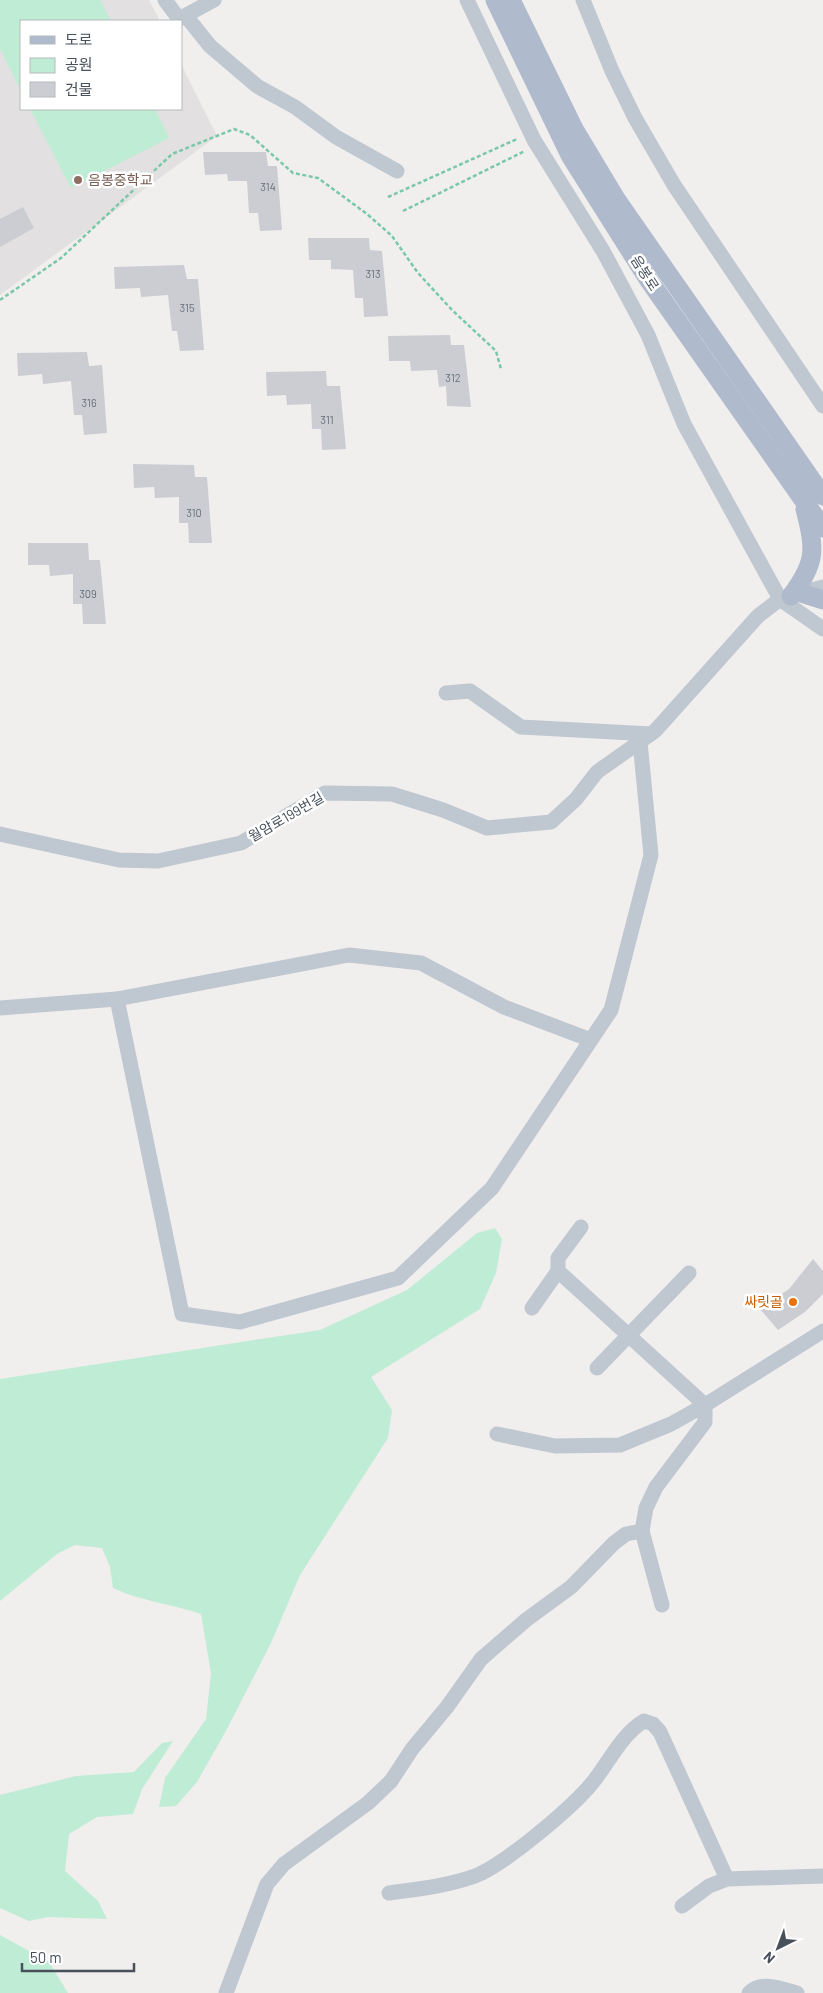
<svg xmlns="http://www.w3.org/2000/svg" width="823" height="1993" font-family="Barlow,'Noto Sans KR',sans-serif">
  <rect width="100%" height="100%" fill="#f1eeee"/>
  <path fill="#e2e0e0" d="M0,0H149L160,21H21V109H181V64L217,136L0,295Z"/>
  <g fill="#bfecd5">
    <path d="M0,0H100L111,21H21V91L0,49Z"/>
    <path d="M30,109H155L169,138L71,188Z"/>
    <path d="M495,1228L502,1239L496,1273L480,1309L371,1377L392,1410L388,1438L300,1575L271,1643L227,1729L197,1782L176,1806L159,1807L165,1778L206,1719L211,1673L201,1614C171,1604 141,1601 113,1588L110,1567L102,1548L75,1545L57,1554L0,1601V1379L320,1330L407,1290L477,1233Z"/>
    <path d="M173,1741L142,1789L133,1814L97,1817L69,1834L65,1871L98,1901L107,1919L48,1917L29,1921L0,1908V1795L76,1776L134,1772L162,1743Z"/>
    <path d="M0,1935L49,1962L68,1993H0Z"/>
  </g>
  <g fill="#cbcdd3">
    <path d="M203,152H266L268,166H277L282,230L260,231L258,213H249L247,181H228L227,174L205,175Z"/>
    <path d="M23,207L34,228L0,247V219Z"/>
    <path d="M308,238H369L370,250L382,251L388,316L364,317L363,298H355L353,270L331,269V260H309Z"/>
    <path d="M184,265L187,279H198L204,350L180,351L177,331H172L168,295L141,297L140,288L115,289L114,267Z"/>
    <path d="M450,335L451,345H464L471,407L447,406L446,386L439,387L437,370L411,371L410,361H389L388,336Z"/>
    <path d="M87,352L89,366L102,365L107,433L84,435L82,415H74L71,381L43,384L42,374L18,376L17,353Z"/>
    <path d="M326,371L327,386H340L346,449L322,450L321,429H312L311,404L287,405L286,395L267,396L266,372Z"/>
    <path d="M133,464L194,465L195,477H207L212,543H189L188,523H179V497L155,498L154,487L134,488Z"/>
    <path d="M28,543H88L89,560H100L106,624H83L82,604H73V574L50,576L49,565H28Z"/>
    <path d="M813,1259L823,1271V1294L805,1312L778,1330L760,1309L789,1289Z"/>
  </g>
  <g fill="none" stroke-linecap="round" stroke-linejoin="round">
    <g stroke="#79c8a9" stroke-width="2.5" stroke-dasharray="4 2.5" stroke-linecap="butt">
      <path d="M388,197L517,139"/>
      <path d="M403,211L525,151"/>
      <path d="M0,300L61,258L172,154L234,129L250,135L293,173L318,178L367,214L392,236L418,273L452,310L496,351L501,369"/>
    </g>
    <g stroke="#bfc7d0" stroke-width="15">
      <path d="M165,0L179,19L214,0"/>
      <path d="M467,0L534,140L603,251L648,335L684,424L780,599L823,629"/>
      <path d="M583,0L612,71L635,118L674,185L823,406"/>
      <path d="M186,16L210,46L257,86L295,107L336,137L397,171"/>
      <path d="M446,693L470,691L521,727L651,734"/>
      <path d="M0,834L119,860L158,861L241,843L325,793L392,794L443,810L487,828L551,822L576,799L597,772L655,731L758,616L780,599L823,587"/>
      <path d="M0,1008L117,999"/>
      <path d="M591,1040L504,1007L421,963L349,955L117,999L182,1314L240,1322L398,1278L492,1188L611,1010L651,855L640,742"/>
      <path d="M581,1227L558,1258V1271L705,1405L823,1331"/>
      <path d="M532,1308L558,1271"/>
      <path d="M597,1368L689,1273"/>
      <path d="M497,1434L555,1446L620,1445L671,1424L705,1405V1422L656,1487L646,1508L642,1531L662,1605"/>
      <path d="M389,1893C418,1889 447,1886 475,1876C504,1865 573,1807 593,1782C609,1762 622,1734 644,1721L653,1724L660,1732L727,1879"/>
      <path d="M682,1906L709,1886L727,1879L823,1876"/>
      <path d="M226,1993L267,1884L284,1864L368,1803L391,1781L412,1749L447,1707L481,1659L526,1620L571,1587L614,1543L626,1534L642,1531"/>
      <path d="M749,1993C762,1980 781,1989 797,1993"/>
    </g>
    <g stroke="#afbbcc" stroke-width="19">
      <path d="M495,0L571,157L648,279L823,528"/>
      <path d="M511,0L574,129L616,199L823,496"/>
      <path d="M801,593L823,600"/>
      <path d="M791,596C817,562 815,549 805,509"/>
    </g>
  </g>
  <circle fill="#8d6e63" stroke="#fff" stroke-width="2" cx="78" cy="180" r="5"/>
  <circle fill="#e8710a" stroke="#fff" stroke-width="2" cx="793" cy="1302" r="5"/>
  <g text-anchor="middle" stroke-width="5" stroke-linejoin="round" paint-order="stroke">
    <g font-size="11" fill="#686f79">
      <text x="268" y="191">314</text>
      <text x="373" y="278">313</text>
      <text x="187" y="312">315</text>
      <text x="453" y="382">312</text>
      <text x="89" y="407">316</text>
      <text x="327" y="424">311</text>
      <text x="194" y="517">310</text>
      <text x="88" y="598">309</text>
    </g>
    <g font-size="14" fill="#785e54" stroke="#fff" text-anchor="start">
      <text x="88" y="185">음봉중학교</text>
    </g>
    <g font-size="14" fill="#47505b" stroke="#fff">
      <text transform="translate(645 273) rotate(57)" y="5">음봉로</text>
      <text transform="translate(286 817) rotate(-30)" y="5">월암로199번길</text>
    </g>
    <g font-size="14" fill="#c56008" stroke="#fff" text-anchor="end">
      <text x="783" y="1307">싸릿골</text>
    </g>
  </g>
  <rect x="20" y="20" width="162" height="90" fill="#ffffff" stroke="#b5b9bd"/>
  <rect x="30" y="36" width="25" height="8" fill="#afbbcc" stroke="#b5b9bd"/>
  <text x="65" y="45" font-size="15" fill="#47505b">도로</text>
  <rect x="30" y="58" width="25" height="15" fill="#bfecd5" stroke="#b5b9bd"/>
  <text x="65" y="70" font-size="15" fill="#47505b">공원</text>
  <rect x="30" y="82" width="25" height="15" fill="#cbcdd3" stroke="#b5b9bd"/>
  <text x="65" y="95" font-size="15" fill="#47505b">건물</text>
  <g transform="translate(778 1948) rotate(222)" stroke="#ffffff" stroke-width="4" paint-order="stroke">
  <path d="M0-4L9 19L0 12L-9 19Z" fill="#47505b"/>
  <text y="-8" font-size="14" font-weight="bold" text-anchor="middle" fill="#47505b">N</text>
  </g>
  <path d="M22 1963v8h112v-8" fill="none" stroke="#47505b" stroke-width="2.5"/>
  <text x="30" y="1963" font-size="15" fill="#47505b" stroke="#ffffff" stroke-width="4" paint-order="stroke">50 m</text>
</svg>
